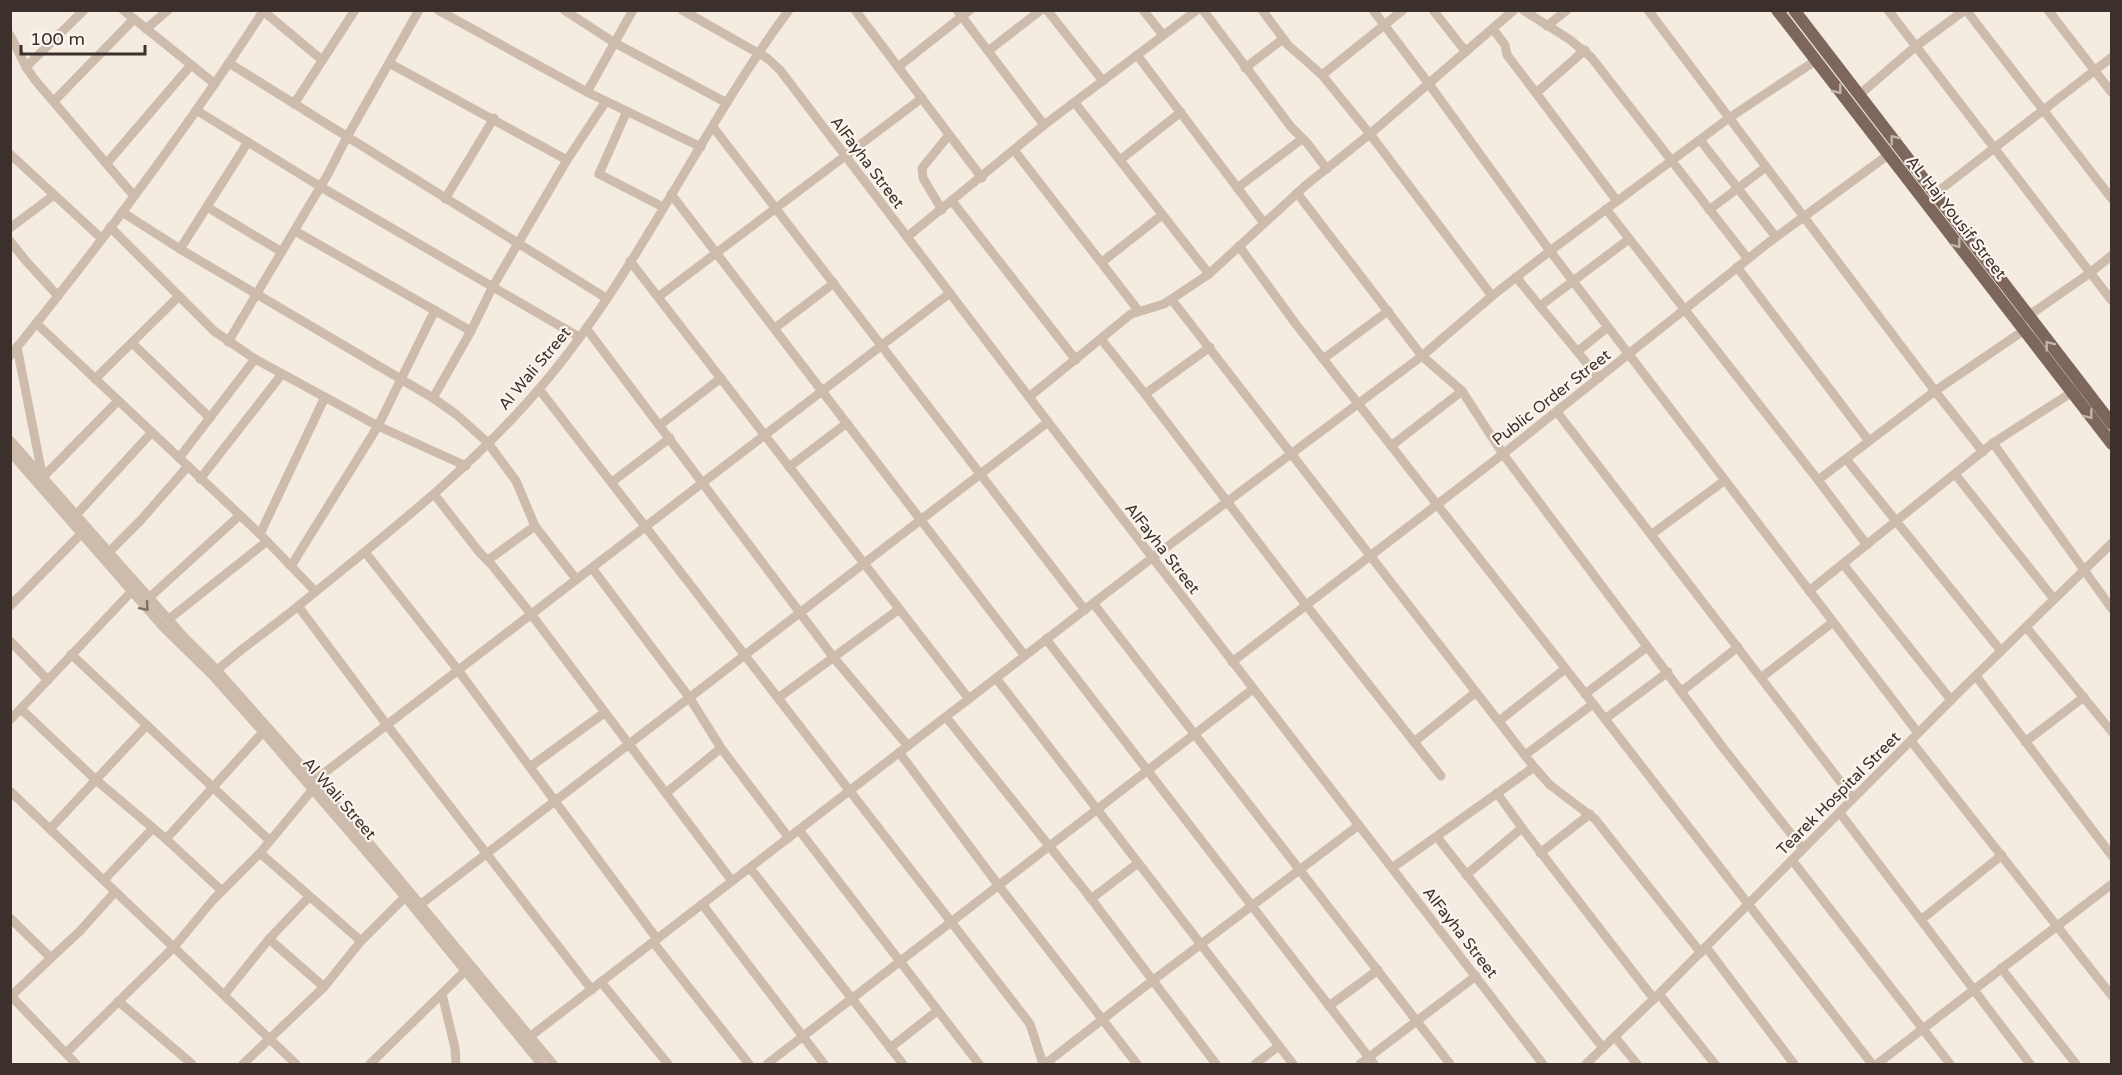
<svg xmlns="http://www.w3.org/2000/svg" width="2122" height="1075" font-family="'Varela Round',sans-serif">
  <rect width="100%" height="100%" fill="#f4ebe1"/>
  <g fill="none" stroke-linecap="round" stroke-linejoin="round">
    <g stroke="#cdbbac" stroke-width="9">
      <path d="M123,10L215,84"/>
      <path d="M262,10L322,60"/>
      <path d="M438,10L587,92L701,147"/>
      <path d="M564,10L615,43L727,103"/>
      <path d="M682,10L767,58L780,70L1048,422L1543,1064"/>
      <path d="M855,10L982,178"/>
      <path d="M957,10L1044,125"/>
      <path d="M1047,10L1103,81"/>
      <path d="M1143,10L1163,35"/>
      <path d="M1203,10L1291,127L1307,143L1327,169"/>
      <path d="M1262,10L1288,45L1322,75L1370,134L1492,296"/>
      <path d="M1373,10L1429,84L1550,251L1918,733"/>
      <path d="M1433,10L1466,52"/>
      <path d="M1523,10L1569,39L1591,57L1748,259"/>
      <path d="M1648,10L1935,391L1983,452"/>
      <path d="M1888,10L2112,301"/>
      <path d="M1966,10L2112,199"/>
      <path d="M2048,10L2112,93"/>
      <path d="M1547,26L1567,10"/>
      <path d="M146,29L168,10"/>
      <path d="M1493,29L1505,45L1507,55L1536,93"/>
      <path d="M10,35L26,67L35,80L134,196"/>
      <path d="M1585,50L1536,93L1617,201"/>
      <path d="M988,51L1041,10"/>
      <path d="M1137,55L1264,223"/>
      <path d="M229,63L606,298"/>
      <path d="M389,63L567,160"/>
      <path d="M26,67L84,10"/>
      <path d="M898,67L970,10"/>
      <path d="M1245,68L1283,39"/>
      <path d="M1322,75L1403,10"/>
      <path d="M587,92L633,10"/>
      <path d="M1859,95L1916,46L1965,10"/>
      <path d="M54,101L134,19"/>
      <path d="M1075,103L1209,274"/>
      <path d="M294,104L355,10"/>
      <path d="M196,110L321,187L579,337"/>
      <path d="M627,111L599,174L663,207"/>
      <path d="M713,127L1085,610"/>
      <path d="M1700,140L1776,237"/>
      <path d="M1014,150L1138,310"/>
      <path d="M10,154L101,238"/>
      <path d="M1120,160L1181,112"/>
      <path d="M107,163L191,65"/>
      <path d="M1237,188L1302,139"/>
      <path d="M1297,193L1422,356L1462,391L1503,454L1724,749L1803,849"/>
      <path d="M1936,193L2112,57"/>
      <path d="M671,194L1025,656"/>
      <path d="M445,199L494,118"/>
      <path d="M952,201L1076,360"/>
      <path d="M207,207L282,252"/>
      <path d="M1606,209L1818,480L1867,545"/>
      <path d="M942,210L923,178L922,168L949,135"/>
      <path d="M1709,210L1766,167"/>
      <path d="M122,212L180,249L433,398L457,415L488,443L516,481L535,526L576,579"/>
      <path d="M110,227L214,331L255,359L378,426L466,466"/>
      <path d="M10,228L54,195"/>
      <path d="M295,231L471,331"/>
      <path d="M907,237L1044,125L1197,10"/>
      <path d="M10,241L26,261L58,296"/>
      <path d="M1239,246L1295,323L1605,719L1872,1064"/>
      <path d="M180,249L248,142"/>
      <path d="M630,261L969,699"/>
      <path d="M1102,262L1162,215"/>
      <path d="M1737,267L1869,441"/>
      <path d="M1516,277L1599,378"/>
      <path d="M658,297L922,98"/>
      <path d="M1172,300L1534,767L1550,785L1595,819L1701,953"/>
      <path d="M1540,306L1629,239"/>
      <path d="M2025,318L2090,273L2112,255"/>
      <path d="M36,323L260,534L315,591"/>
      <path d="M586,328L834,658L908,746"/>
      <path d="M775,328L834,283"/>
      <path d="M1101,339L1145,394L1306,605L1441,776"/>
      <path d="M228,342L328,174L347,137L419,10"/>
      <path d="M132,343L210,418"/>
      <path d="M17,347L42,474"/>
      <path d="M1578,351L1608,327"/>
      <path d="M10,356C100,245 186,130 264,10"/>
      <path d="M1323,359L1388,311"/>
      <path d="M95,379L179,296"/>
      <path d="M539,389L1030,1024L1043,1064"/>
      <path d="M1145,394L1210,347"/>
      <path d="M1029,397L1131,314L1164,304L1209,274L1306,185L1370,134L1514,10"/>
      <path d="M433,398L471,331L493,286L567,160L606,101"/>
      <path d="M1557,412L1853,798"/>
      <path d="M660,425L721,378"/>
      <path d="M10,440L184,637L217,670L355,826L553,1064"/>
      <path d="M1993,443L2112,609"/>
      <path d="M1391,446L1462,391"/>
      <path d="M10,452L163,627L212,675L263,732L405,897L541,1064"/>
      <path d="M179,458L255,359"/>
      <path d="M1846,459L2001,651"/>
      <path d="M789,467L847,423"/>
      <path d="M1955,474L2054,599"/>
      <path d="M43,477L118,401"/>
      <path d="M200,479L282,374"/>
      <path d="M1818,480L1935,391L2023,331"/>
      <path d="M612,482L670,438"/>
      <path d="M434,494L480,553L491,564L531,614L732,881"/>
      <path d="M76,515L152,432"/>
      <path d="M260,534L325,397"/>
      <path d="M1652,534L1724,481"/>
      <path d="M109,552L141,520L188,466"/>
      <path d="M365,552L458,670L657,939"/>
      <path d="M488,560L535,526"/>
      <path d="M1843,564L1951,700"/>
      <path d="M291,566L378,426L435,310"/>
      <path d="M592,568L689,697L721,748L789,838"/>
      <path d="M1809,591L1993,443L2077,389"/>
      <path d="M150,597L239,516"/>
      <path d="M1093,603L1450,1064"/>
      <path d="M10,606L82,533"/>
      <path d="M298,606L387,725L592,990"/>
      <path d="M169,619L266,542"/>
      <path d="M2026,627L2112,732"/>
      <path d="M1046,639L1374,1064"/>
      <path d="M10,641L48,680"/>
      <path d="M71,654L269,840"/>
      <path d="M1232,662L1503,454L1768,243L1888,155"/>
      <path d="M212,675C238,650 269,630 297,607C381,538 468,472 539,389C638,274 699,131 789,10"/>
      <path d="M1976,676L2112,856"/>
      <path d="M1762,677L1833,622"/>
      <path d="M996,678L1293,1064"/>
      <path d="M1682,691L1738,647"/>
      <path d="M1585,694L1647,647"/>
      <path d="M778,698L899,609"/>
      <path d="M21,709L96,780L166,839L222,891"/>
      <path d="M946,717L1086,892L1216,1064"/>
      <path d="M1605,719L1668,672"/>
      <path d="M10,720L132,591"/>
      <path d="M1499,721L1565,669"/>
      <path d="M1911,741L2112,996"/>
      <path d="M1414,742L1476,692"/>
      <path d="M2025,742L2084,697"/>
      <path d="M899,752L999,886L1137,1064"/>
      <path d="M1525,755L1593,704"/>
      <path d="M530,767L604,713"/>
      <path d="M315,780L950,293"/>
      <path d="M10,791L296,1064"/>
      <path d="M666,793L721,748"/>
      <path d="M1497,793L1522,828"/>
      <path d="M1840,813L2030,1064"/>
      <path d="M50,829L147,725"/>
      <path d="M799,830L979,1064"/>
      <path d="M1437,837L1603,1048"/>
      <path d="M166,839L263,732"/>
      <path d="M260,853L361,941"/>
      <path d="M1540,853L1590,814"/>
      <path d="M1792,860L1950,1064"/>
      <path d="M750,868L903,1064"/>
      <path d="M1392,868L1534,767"/>
      <path d="M1466,875L1522,828L1654,999"/>
      <path d="M104,880L153,828"/>
      <path d="M1091,899L1138,863"/>
      <path d="M421,904L1048,422"/>
      <path d="M702,904L824,1064"/>
      <path d="M10,918L51,958L10,997"/>
      <path d="M1922,919L2002,855"/>
      <path d="M269,939L324,987"/>
      <path d="M653,942L749,1064"/>
      <path d="M1706,947L1794,1064"/>
      <path d="M51,958L80,931L115,892"/>
      <path d="M2001,968L2076,1064"/>
      <path d="M601,982L668,1064"/>
      <path d="M442,994L455,1048L456,1064"/>
      <path d="M1659,994L1715,1064"/>
      <path d="M224,995L269,939L308,898"/>
      <path d="M11,996L76,1064"/>
      <path d="M118,1001L192,1064"/>
      <path d="M1329,1006L1378,970"/>
      <path d="M1615,1037L1637,1064"/>
      <path d="M523,1042L1152,558L1422,356L1492,296L1550,251L1729,118L1815,61"/>
      <path d="M890,1048L937,1011"/>
      <path d="M66,1053L174,947L213,900L260,853L313,789"/>
      <path d="M243,1064L324,987L361,941L405,897"/>
      <path d="M370,1064L465,971"/>
      <path d="M767,1064L1253,689"/>
      <path d="M1045,1064L1152,981L1359,825"/>
      <path d="M1255,1064L1279,1046"/>
      <path d="M1360,1064L1476,976"/>
      <path d="M1586,1064L1659,994L1962,689L2112,543"/>
      <path d="M1877,1064L2112,884"/>
    </g>
    <g stroke="#7d675c" stroke-width="12">
      <path d="M1777,10L2112,444"/>
      <path d="M1794,10L2112,424"/>
    </g>
  </g>
  <defs><path id="oneway-chevron" d="M-2-3.5L2.5 0L-2 3.5" fill="none" stroke-width="1.6" stroke-linecap="round" stroke-linejoin="round" transform="scale(1.5)"/></defs>
  <g stroke="#c2b5ac">
    <use href="#oneway-chevron" transform="translate(1838 90) rotate(51)"/>
    <use href="#oneway-chevron" transform="translate(1894 139) rotate(-128)"/>
    <use href="#oneway-chevron" transform="translate(1957 244) rotate(52)"/>
    <use href="#oneway-chevron" transform="translate(2049 345) rotate(-128)"/>
    <use href="#oneway-chevron" transform="translate(2089 415) rotate(52)"/>
  </g>
  <use stroke="#7d6f65" href="#oneway-chevron" transform="translate(145 607) rotate(49)"/>
  <g text-anchor="middle" stroke-width="4.5" stroke-linejoin="round" paint-order="stroke">
    <g font-size="16" fill="#3b302b" stroke="#fbf5ee">
      <text transform="translate(868 162) rotate(53)" y="6">AlFayha Street</text>
      <text transform="translate(1957 217) rotate(52)" y="6">AL Haj Yousif Street</text>
      <text transform="translate(534 368) rotate(-50)" y="6">Al Wali Street</text>
      <text transform="translate(1551 397) rotate(-38)" y="6">Public Order Street</text>
      <text transform="translate(1163 548) rotate(52)" y="6">AlFayha Street</text>
      <text transform="translate(1838 793) rotate(-45)" y="6">Tearek Hospital Street</text>
      <text transform="translate(340 798) rotate(49)" y="6">Al Wali Street</text>
      <text transform="translate(1461 932) rotate(52)" y="6">AlFayha Street</text>
    </g>
  </g>
  <rect width="2122" height="1075" fill="none" stroke="#3b302b" stroke-width="24"/>
  <path d="M21 45v9h124v-9" fill="none" stroke="#3b302b" stroke-width="3"/>
  <text x="30" y="45" font-size="18" fill="#3b302b" stroke="#fbf5ee" stroke-width="4.5" paint-order="stroke">100 m</text>
</svg>
